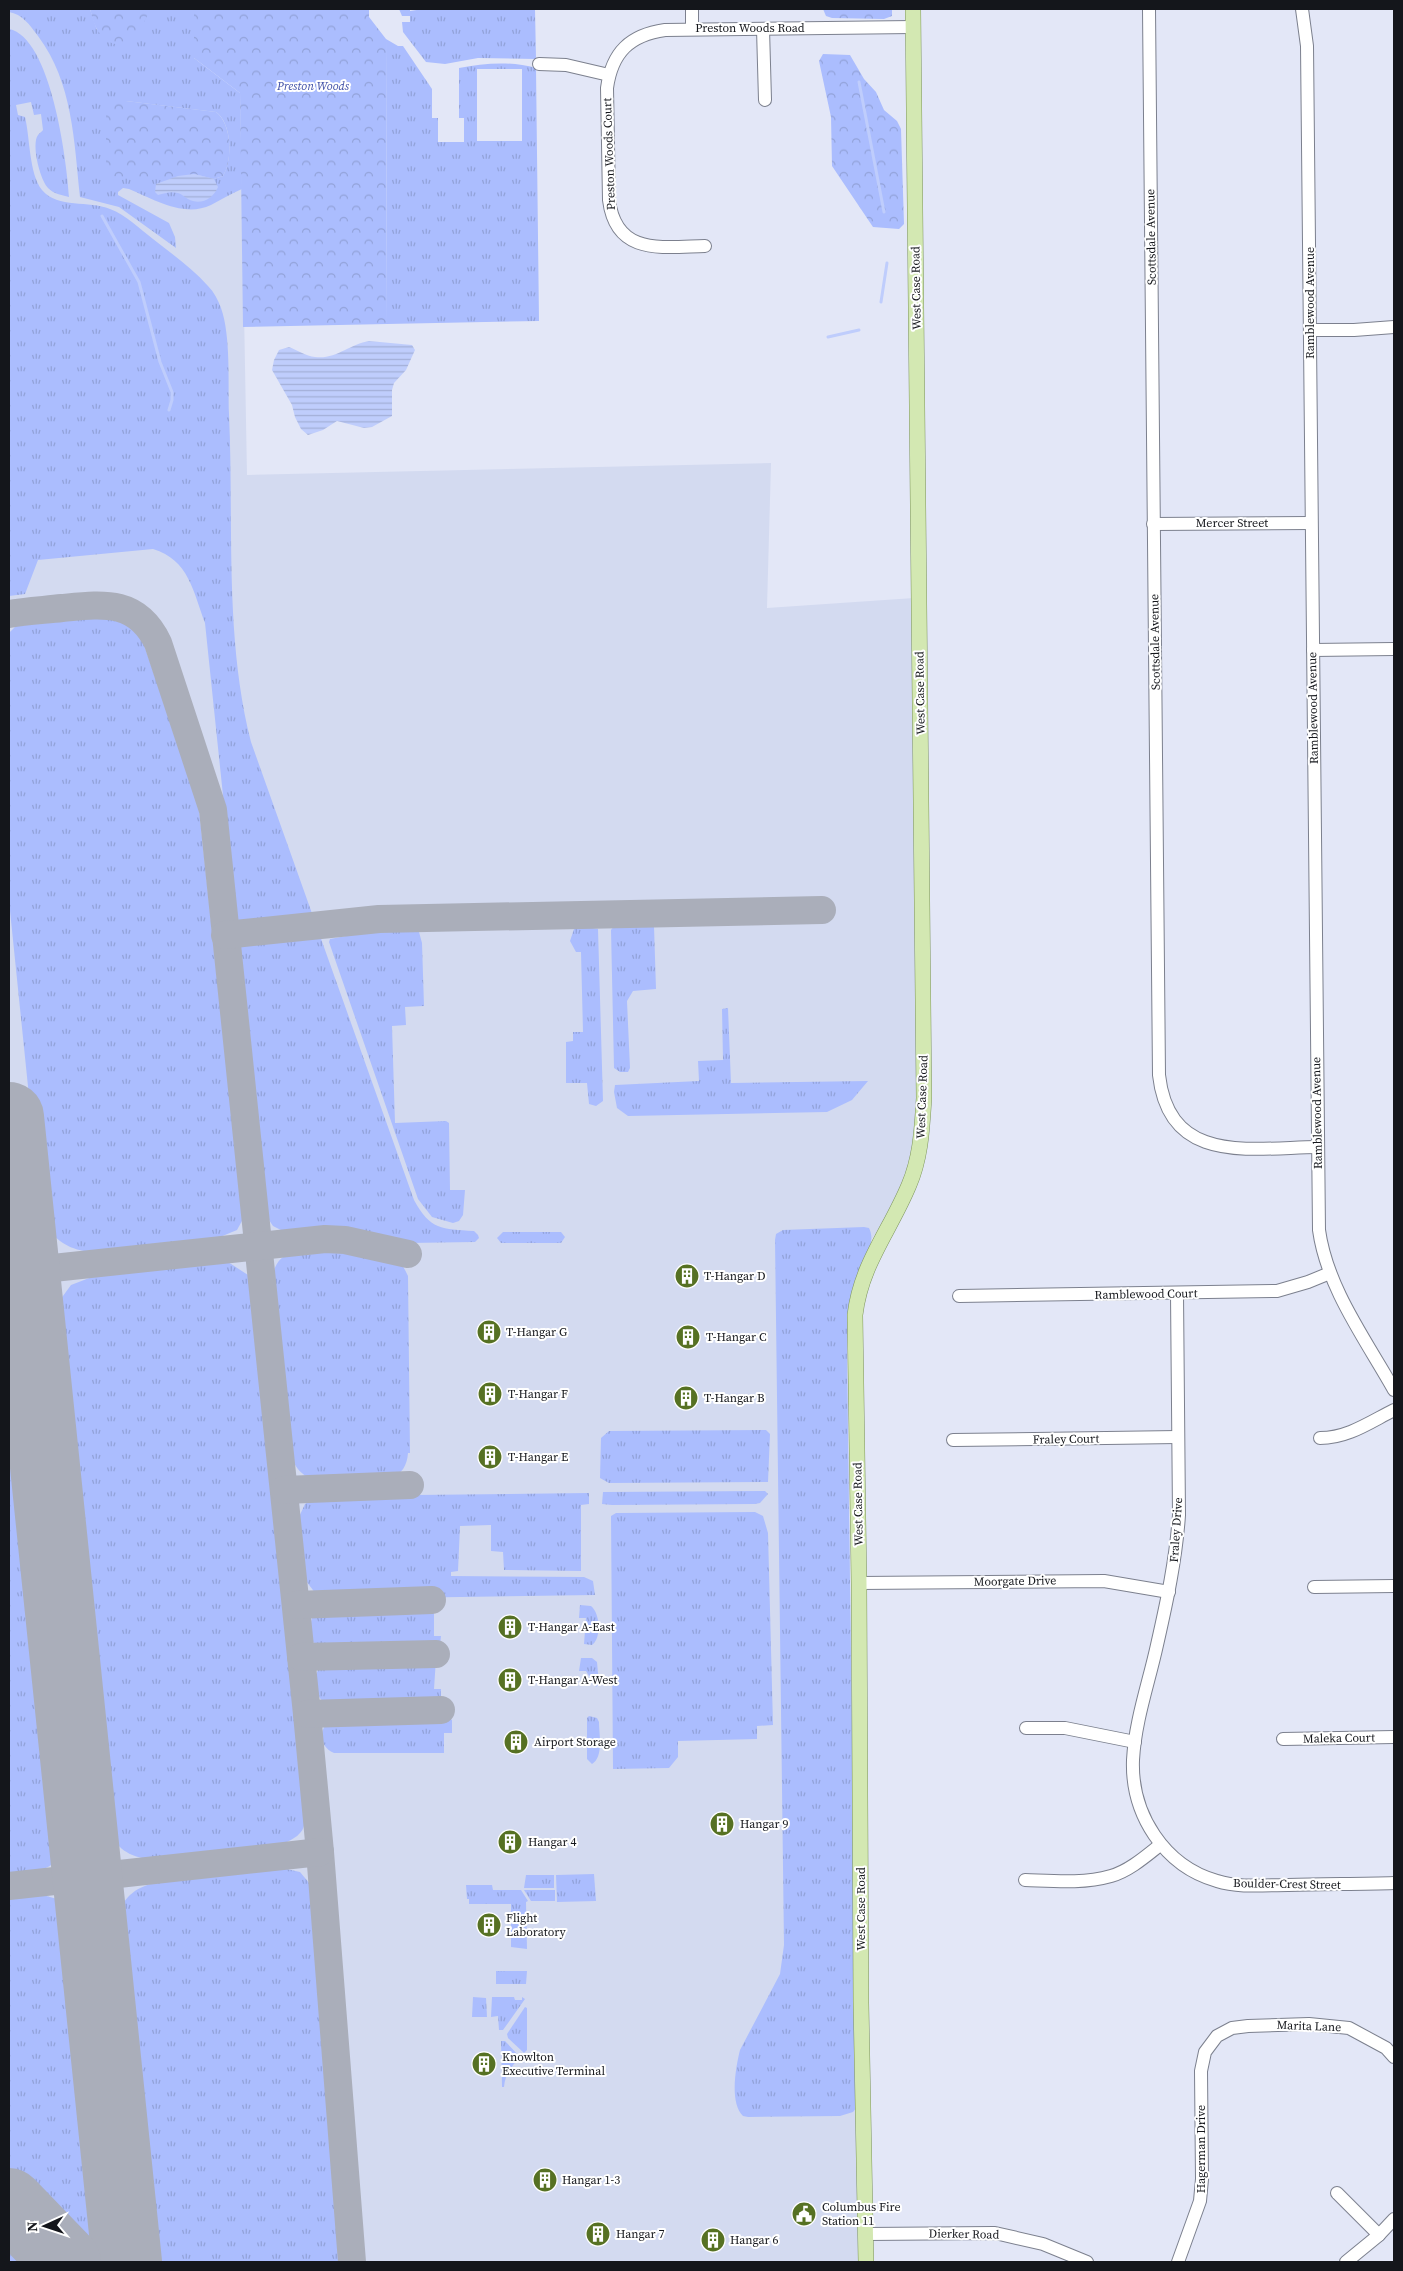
<svg xmlns="http://www.w3.org/2000/svg" width="1403" height="2271" font-family="'Source Serif 4',serif">
  <defs>
    <pattern id="grass-tufts" width="24" height="20" patternUnits="userSpaceOnUse" patternTransform="scale(1.25)"><rect width="24" height="20" fill="#abbdfe"/><path d="M3 7l-1-3M5 7V3M7 7l1-3M15 17l-1-3M17 17v-4M19 17l1-3" fill="none" stroke="#92a2d9"/></pattern>
    <pattern id="forest-crowns" width="20" height="18" patternUnits="userSpaceOnUse" patternTransform="scale(1.25)"><rect width="20" height="18" fill="#abbdfe"/><path d="M2 6a3 3 0 1 1 6 0M12 15a3 3 0 1 1 6 0" fill="none" stroke="#92a2d9"/></pattern>
    <pattern id="water-rules" width="6" height="5" patternUnits="userSpaceOnUse" patternTransform="scale(1.25)"><rect width="6" height="5" fill="#bfcdfc"/><path d="M0 2.5h6" fill="none" stroke="#a3afd7"/></pattern>
  </defs>
  <rect width="100%" height="100%" fill="#e3e7f7"/>
  <path fill="#d3daf0" d="M39,9L240,93L247,475L771,463L767,608L914,598L918,1122L908,1172L890,1211L872,1239L854,1284L847,1330L859,2262H9V12Z"/>
  <g fill="url(#grass-tufts)" fill-rule="evenodd">
    <path d="M9,9H90L97,30L150,9H194V58L240,93L242,189C230,194 221,200 211,205C184,218 153,199 129,189L123,188L118,192V195L169,223L175,237L176,248L119,207L80,197C74,141 73,83 38,36C30,25 22,14 9,12ZM126,101L216,112C232,123 233,160 223,176L214,179L194,174L178,176L113,102Z"/>
    <path d="M399,9H410V11L423,9H535L536,59L478,58L445,64L426,62L403,32L402,22H410V16H402Z"/>
    <path d="M9,29C51,37 67,161 69,197C61,195 54,194 48,188C40,180 31,144 38,135C39,133 42,132 43,130L41,114L34,115L31,102L16,105L18,115L25,117C30,137 29,174 42,190C58,209 89,200 110,209C126,215 140,229 153,239C172,254 192,268 208,286C214,292 218,300 221,308C231,336 228,384 229,414C234,523 224,636 251,742L414,1200C430,1230 442,1229 474,1231L478,1235L479,1238L475,1242L408,1243L331,1230L287,1233L273,1226L267,1217L205,623C193,591 189,560 153,549L38,560L25,594L9,596Z"/>
    <path d="M386,39L398,46H403L432,89V118H438V142H464V118H459V68C484,63 512,61 536,68L539,321L387,324ZM477,69H522V141H477Z"/>
    <path d="M108,616L131,627L143,642L198,800L243,1219L237,1230L220,1237L89,1252C65,1248 58,1241 42,1223L9,901V633L16,626Z"/>
    <path d="M581,926L598,929L603,1101L596,1106L589,1104L587,1083H566V1042L573,1041V1032H583L581,952H576L570,941L574,929Z"/>
    <path d="M614,926H654L656,989L633,991L627,1001L630,1068L628,1072H620L614,1068L611,930Z"/>
    <path d="M412,931L419,932L422,943L424,1006L405,1007L406,1025L392,1026L395,1123L446,1121L449,1123L450,1190H465L463,1215L459,1221L453,1223L432,1217L418,1199L329,942L330,939L362,933Z"/>
    <path d="M728,1008L731,1083L868,1081L852,1100L827,1112L628,1116L617,1108L614,1092L615,1085L699,1081L698,1061L723,1060L722,1009Z"/>
    <path d="M864,1227L869,1228C876,1242 866,1255 860,1268C848,1297 847,1327 847,1357L857,2107L853,2112L840,2116L748,2117L743,2116C729,2103 736,2066 740,2050L780,1974L784,1945L775,1240L776,1234L783,1230Z"/>
    <path d="M503,1232H561L565,1237L561,1243H501L497,1238Z"/>
    <path d="M325,1247C340,1247 385,1253 396,1260C403,1264 405,1270 408,1276L410,1453H408C407,1466 402,1474 390,1478L311,1479C301,1474 297,1469 292,1459L273,1275C278,1248 303,1250 325,1247Z"/>
    <path d="M228,1262L248,1275L303,1794C305,1824 311,1832 281,1845L152,1860C126,1856 119,1849 105,1828L52,1311L71,1285L97,1275Z"/>
    <path d="M9,1391L60,1852C53,1874 28,1872 9,1874Z"/>
    <path d="M766,1430L770,1434L768,1482L609,1483L600,1478L601,1438L609,1431Z"/>
    <path d="M765,1491L768,1494L760,1503L755,1504L612,1505L602,1504L603,1492Z"/>
    <path d="M589,1493V1504L581,1505V1571L504,1570L503,1552L491,1551V1525L460,1526L458,1571L451,1572V1576L584,1577L593,1581L595,1595L328,1599L316,1594L306,1581L299,1517L305,1504L319,1496Z"/>
    <path d="M755,1512L763,1516L768,1533L773,1725L757,1726V1739L678,1741V1757L669,1768L613,1769L611,1516L616,1513Z"/>
    <path d="M432,1605L434,1609V1636H441L440,1645L437,1648L323,1650L312,1641C310,1627 308,1614 323,1608Z"/>
    <path d="M580,1605L591,1606C600,1613 602,1638 592,1645L584,1644L586,1618H579Z"/>
    <path d="M581,1658H592L597,1662L599,1684L596,1687L586,1671H579Z"/>
    <path d="M436,1659L434,1689H441V1703L331,1706C313,1701 310,1673 324,1663Z"/>
    <path d="M446,1716L452,1720V1733H444V1753H334C317,1746 318,1723 336,1719Z"/>
    <path d="M589,1716L597,1718L599,1722C599,1734 604,1757 592,1764L587,1759V1718Z"/>
    <path d="M282,1868L300,1872L310,1884L339,2262H151L115,1919C126,1894 135,1887 162,1881Z"/>
    <path d="M594,1874L596,1901L557,1902L556,1875Z"/>
    <path d="M526,1875H554V1888H524Z"/>
    <path d="M466,1885H492L493,1890H521L528,1901L526,1902L527,1949L511,1947V1904H469V1899H467Z"/>
    <path d="M524,1890H555V1901H531Z"/>
    <path d="M43,1895L57,1899L66,1905L101,2245L83,2247L9,2171V1898Z"/>
    <path d="M496,1971H527L526,1984H496Z"/>
    <path d="M473,1997L486,1998L487,2017H472Z"/>
    <path d="M492,1997H514L515,2000H522V1997L525,1999L503,2030H499L498,2016L491,2017Z"/>
    <path d="M525,2007L527,2008V2050L524,2053L508,2038L507,2034Z"/>
    <path d="M501,2041H505L520,2057C512,2066 505,2074 504,2087H502Z"/>
    <path d="M9,2238L33,2262H9Z"/>
  </g>
  <g fill="url(#forest-crowns)">
    <path d="M90,9H150C142,31 120,62 98,31C94,25 92,16 90,9Z"/>
    <path d="M194,9H369V17L386,39L387,324L243,327L240,93L194,58Z"/>
    <path d="M823,9H892V16L884,19L832,18L826,16Z"/>
    <path d="M823,54L850,55L864,79L876,92L884,110L897,121L901,129L904,224L899,229L873,227L832,166L831,117L819,61Z"/>
    <path d="M113,101H126L216,112C232,124 233,160 223,176L214,179L194,174L164,180L110,176L106,170V111Z"/>
  </g>
  <g fill="url(#water-rules)">
    <path d="M194,174L214,179L218,187C213,199 200,206 188,199C184,197 182,194 178,193C171,191 165,193 158,195L155,192L156,184L178,176Z"/>
    <path d="M369,341L412,345L415,350L406,370L394,383L392,390V416L372,427L364,428L337,421L323,430L308,435L301,429L295,417L292,405L272,370L274,360L279,350L289,347C297,350 306,356 315,357C335,360 350,344 369,341Z"/>
  </g>
  <g fill="none" stroke-linecap="round" stroke-linejoin="round">
    <g stroke="#bfcdfc" stroke-width="3">
      <path d="M859,82L884,212"/>
      <path d="M102,216L139,282L160,362L172,392V400L169,410"/>
      <path d="M881,302L887,263"/>
      <path d="M828,337L859,330"/>
    </g>
    <g stroke="#aaaeba" stroke-width="28">
      <path d="M9,614C26,611 45,610 62,608C103,604 137,599 158,643L213,810L307,1714L320,1852L352,2262"/>
      <path d="M225,935L379,919L822,910"/>
      <path d="M25,1271L325,1239L345,1240L408,1254"/>
      <path d="M284,1490L410,1485"/>
      <path d="M296,1605L432,1600"/>
      <path d="M301,1657L436,1654"/>
      <path d="M307,1714L441,1710"/>
      <path d="M9,1886L320,1852"/>
    </g>
    <g stroke="#aaaeba" stroke-width="70">
      <path d="M9,1117L127,2262"/>
      <path d="M9,2203L66,2262"/>
    </g>
    <defs>
      <g id="minor">
        <path d="M692,9V28"/>
        <path d="M1149,9L1159,1075C1169,1165 1250,1148 1317,1147"/>
        <path d="M1302,9L1307,46L1319,1230C1327,1288 1366,1340 1394,1390"/>
        <path d="M763,29L765,100"/>
        <path d="M539,64L566,65L609,75"/>
        <path d="M705,246C662,247 616,256 609,200L607,88C612,52 630,35 665,30L913,27"/>
        <path d="M1311,330H1354L1394,327"/>
        <path d="M1153,524L1311,523"/>
        <path d="M1313,650L1394,649"/>
        <path d="M1177,1294L1179,1515C1176,1559 1167,1601 1157,1645C1149,1682 1135,1721 1133,1760C1131,1814 1164,1866 1217,1881C1239,1888 1265,1885 1288,1885C1324,1884 1359,1884 1394,1883"/>
        <path d="M959,1296L1277,1291L1308,1282L1330,1273"/>
        <path d="M1320,1438C1348,1438 1370,1422 1394,1410"/>
        <path d="M953,1440L1178,1437"/>
        <path d="M859,1583L1104,1581L1169,1592"/>
        <path d="M1314,1587L1394,1586"/>
        <path d="M1026,1728H1065L1135,1742"/>
        <path d="M1283,1739L1394,1737"/>
        <path d="M1025,1880C1053,1881 1083,1884 1111,1876C1129,1871 1146,1856 1160,1845"/>
        <path d="M1337,2193L1379,2235"/>
        <path d="M866,2234L995,2233L1043,2244L1087,2262"/>
        <path d="M1178,2262L1200,2201L1202,2179L1201,2071L1205,2052L1217,2036L1232,2028L1248,2026L1309,2024L1349,2028L1386,2048L1394,2057"/>
        <path d="M1346,2262L1379,2235L1394,2219"/>
      </g>
      <path id="major" d="M866,2262L861,2003L859,1583L855,1315C861,1264 890,1231 909,1185C921,1157 922,1128 924,1098L913,9"/>
    </defs>
    <use href="#minor" stroke="#7c808e" stroke-width="14"/>
    <use href="#major" stroke="#7d955c" stroke-width="16"/>
    <use href="#minor" stroke="#fff" stroke-width="12"/>
    <use href="#major" stroke="#d3e8b2" stroke-width="15"/>
  </g>
  <defs>
    <symbol id="building-disc" viewBox="-11 -11 22 22"><circle r="9.5" fill="#567123" stroke="#fff"/><path d="M-4-6H4V6H1V3H-1V6H-4ZM-2.5-4.3h1.7v1.8h-1.7ZM.8-4.3h1.7v1.8H.8ZM-2.5-1h1.7V.8h-1.7ZM.8-1h1.7V.8H.8Z" fill="#fff"/></symbol>
    <symbol id="civic-disc" viewBox="-11 -11 22 22"><circle r="9.5" fill="#567123" stroke="#fff"/><path d="M-.6-6.5H3V-4.5H.6V-3L4-1V1h2V6H-6V1h2V-1L-.6-3ZM-1.2 2.5V6h2.4V2.5Z" fill="#fff"/></symbol>
  </defs>
  <g fill-rule="evenodd">
    <use href="#building-disc" x="673" y="1262" width="28" height="28"/>
    <use href="#building-disc" x="475" y="1318" width="28" height="28"/>
    <use href="#building-disc" x="674" y="1323" width="28" height="28"/>
    <use href="#building-disc" x="476" y="1380" width="28" height="28"/>
    <use href="#building-disc" x="672" y="1384" width="28" height="28"/>
    <use href="#building-disc" x="476" y="1443" width="28" height="28"/>
    <use href="#building-disc" x="496" y="1613" width="28" height="28"/>
    <use href="#building-disc" x="496" y="1666" width="28" height="28"/>
    <use href="#building-disc" x="502" y="1728" width="28" height="28"/>
    <use href="#building-disc" x="708" y="1810" width="28" height="28"/>
    <use href="#building-disc" x="496" y="1828" width="28" height="28"/>
    <use href="#building-disc" x="475" y="1911" width="28" height="28"/>
    <use href="#building-disc" x="470" y="2050" width="28" height="28"/>
    <use href="#building-disc" x="531" y="2166" width="28" height="28"/>
    <use href="#civic-disc" x="790" y="2200" width="28" height="28"/>
    <use href="#building-disc" x="584" y="2220" width="28" height="28"/>
    <use href="#building-disc" x="699" y="2226" width="28" height="28"/>
  </g>
  <g text-anchor="middle" stroke-width="4" stroke-linejoin="round" paint-order="stroke">
    <g font-size="12" fill="#14161b" stroke="#fff">
      <text x="750" y="32">Preston Woods Road</text>
      <text transform="translate(609 154) rotate(-92)" y="4">Preston Woods Court</text>
      <text transform="translate(1151 237) rotate(-91)" y="4">Scottsdale Avenue</text>
      <text transform="translate(916 288) rotate(-91)" y="4">West Case Road</text>
      <text transform="translate(1310 303) rotate(-90)" y="4">Ramblewood Avenue</text>
      <text x="1232" y="527">Mercer Street</text>
      <text transform="translate(1155 642) rotate(-91)" y="4">Scottsdale Avenue</text>
      <text transform="translate(920 693) rotate(-91)" y="4">West Case Road</text>
      <text transform="translate(1313 708) rotate(-91)" y="4">Ramblewood Avenue</text>
      <text transform="translate(922 1097) rotate(-88)" y="4">West Case Road</text>
      <text transform="translate(1317 1113) rotate(-91)" y="4">Ramblewood Avenue</text>
      <text transform="translate(1146 1294) rotate(-1)" y="4">Ramblewood Court</text>
      <text transform="translate(1066 1439) rotate(-1)" y="4">Fraley Court</text>
      <text transform="translate(858 1504) rotate(-91)" y="4">West Case Road</text>
      <text transform="translate(1176 1530) rotate(-86)" y="4">Fraley Drive</text>
      <text transform="translate(1015 1581) rotate(-1)" y="4">Moorgate Drive</text>
      <text transform="translate(1339 1738) rotate(-1)" y="4">Maleka Court</text>
      <text transform="translate(1287 1884) rotate(1)" y="4">Boulder-Crest Street</text>
      <text transform="translate(861 1909) rotate(-90)" y="4">West Case Road</text>
      <text transform="translate(1309 2026) rotate(2)" y="4">Marita Lane</text>
      <text transform="translate(1201 2149) rotate(-90)" y="4">Hagerman Drive</text>
      <text transform="translate(964 2234) rotate(1)" y="4">Dierker Road</text>
    </g>
    <g font-size="12" font-style="italic" fill="#3e4ea6" stroke="#fff">
      <text x="313" y="90">Preston Woods</text>
    </g>
    <g font-size="12" fill="#14161b" stroke="#fff" text-anchor="start">
      <text x="704" y="1280">T-Hangar D</text>
      <text x="506" y="1336">T-Hangar G</text>
      <text x="706" y="1341">T-Hangar C</text>
      <text x="508" y="1398">T-Hangar F</text>
      <text x="704" y="1402">T-Hangar B</text>
      <text x="508" y="1461">T-Hangar E</text>
      <text x="528" y="1631">T-Hangar A-East</text>
      <text x="528" y="1684">T-Hangar A-West</text>
      <text x="534" y="1746">Airport Storage</text>
      <text x="740" y="1828">Hangar 9</text>
      <text x="528" y="1846">Hangar 4</text>
      <text x="506" y="1922">Flight<tspan x="506" dy="14">Laboratory</tspan></text>
      <text x="502" y="2061">Knowlton<tspan x="502" dy="14">Executive Terminal</tspan></text>
      <text x="562" y="2184">Hangar 1-3</text>
      <text x="822" y="2211">Columbus Fire<tspan x="822" dy="14">Station 11</tspan></text>
      <text x="616" y="2238">Hangar 7</text>
      <text x="730" y="2244">Hangar 6</text>
    </g>
  </g>
  <rect width="1403" height="2271" fill="none" stroke="#14161b" stroke-width="20"/>
  <g transform="translate(45 2226) rotate(267)" stroke="#ffffff" stroke-width="4" paint-order="stroke">
  <path d="M0-4L9 19L0 12L-9 19Z" fill="#14161b"/>
  <text y="-8" font-size="14" font-weight="bold" text-anchor="middle" fill="#14161b">N</text>
  </g>
</svg>
